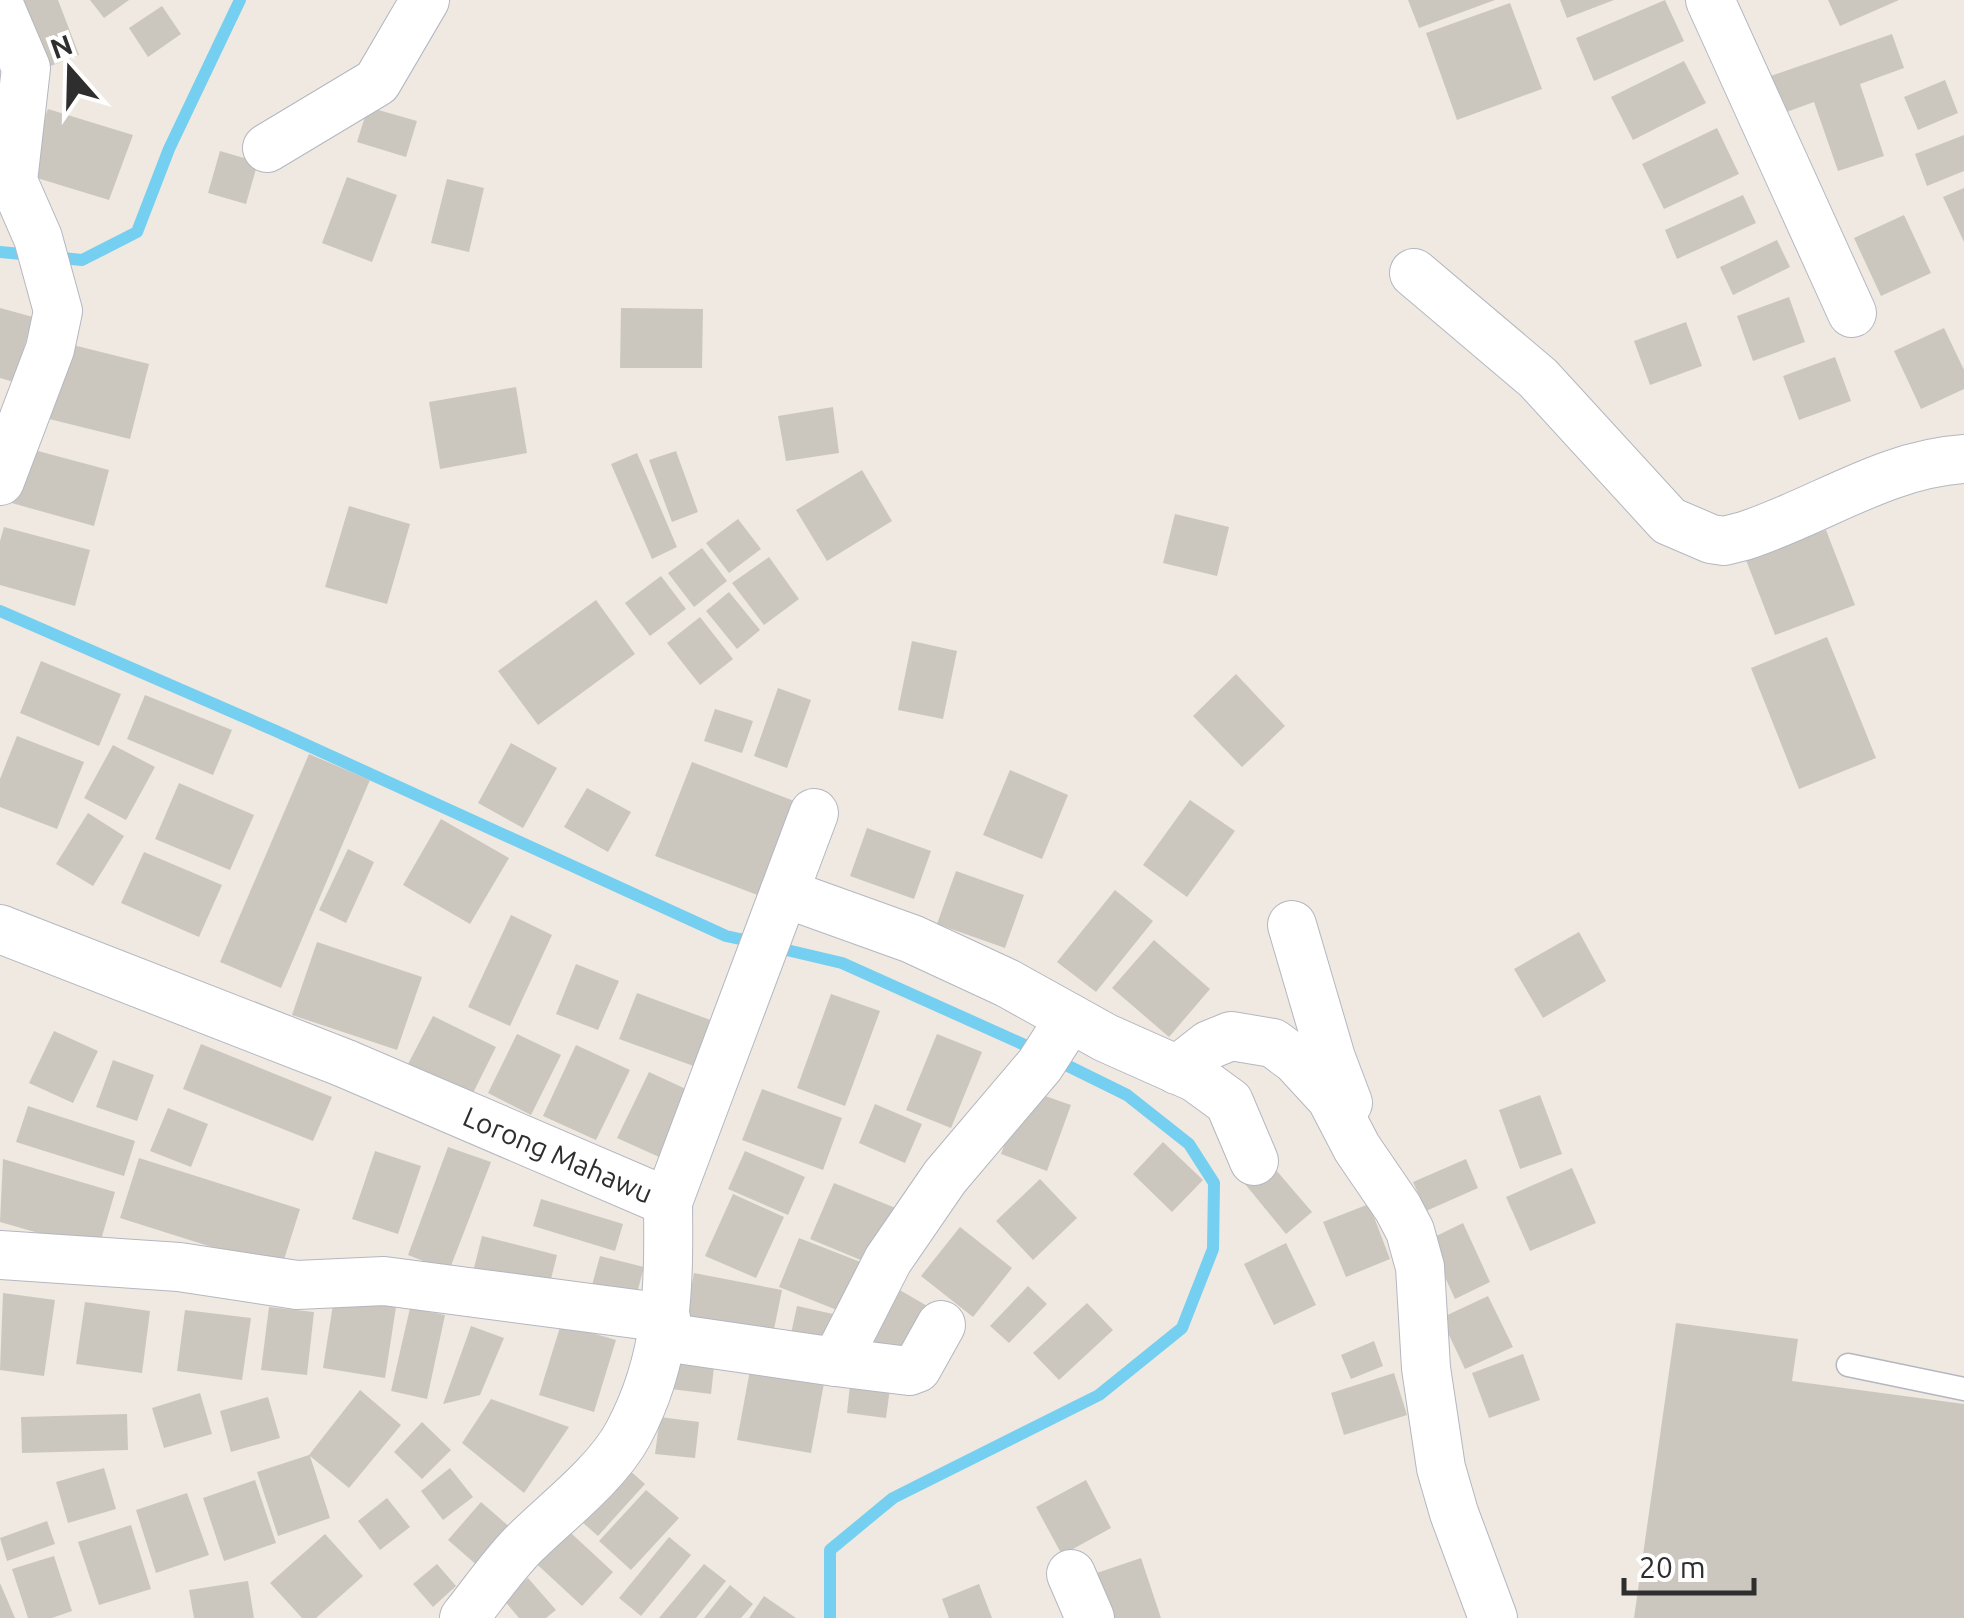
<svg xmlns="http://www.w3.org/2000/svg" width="1964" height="1618" font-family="Ubuntu,sans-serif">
  <rect width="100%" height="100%" fill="#efe9e1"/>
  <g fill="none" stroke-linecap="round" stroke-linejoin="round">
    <g stroke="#75cff0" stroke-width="12">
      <path d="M0,252L32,255"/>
      <path d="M52,257L82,260L137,232L169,149L240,0"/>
      <path d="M0,611L276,731L726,936L754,942"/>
      <path d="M774,947L842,963L1038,1051"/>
      <path d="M830,1618V1550L893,1498L1099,1395L1182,1328L1213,1249L1214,1183L1189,1144L1127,1095L1056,1060"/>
    </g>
  </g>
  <g fill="#cbc7bf">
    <path d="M23,0H58L79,55L48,67Z"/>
    <path d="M90,0H129L104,18Z"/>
    <path d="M1408,0H1495L1419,28Z"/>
    <path d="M1560,0H1614L1567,18Z"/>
    <path d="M1665,0L1684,41L1594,81L1576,38Z"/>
    <path d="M1828,0H1899L1840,26Z"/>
    <path d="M1510,3L1542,89L1457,120L1426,33Z"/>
    <path d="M162,6L181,34L148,57L129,28Z"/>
    <path d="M1892,34L1904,68L1860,84L1884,156L1838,171L1814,102L1781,114L1768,77Z"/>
    <path d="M1684,61L1706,103L1633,140L1611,97Z"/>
    <path d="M1945,80L1958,113L1918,130L1904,97Z"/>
    <path d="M368,107L417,121L406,157L357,142Z"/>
    <path d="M48,109L133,135L109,200L24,174Z"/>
    <path d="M1717,128L1739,174L1664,209L1642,164Z"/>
    <path d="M1964,135V171L1927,186L1915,154Z"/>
    <path d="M220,151L258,162L246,204L208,193Z"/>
    <path d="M347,177L397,195L372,262L322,243Z"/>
    <path d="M447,179L484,188L469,252L431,243Z"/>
    <path d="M1964,188V242L1943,197Z"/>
    <path d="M1743,195L1756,223L1677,259L1665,230Z"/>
    <path d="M1904,215L1931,273L1881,296L1854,238Z"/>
    <path d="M1777,240L1790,267L1733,295L1720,267Z"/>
    <path d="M1789,297L1805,342L1753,361L1737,316Z"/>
    <path d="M0,308L33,317L14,382L0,378Z"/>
    <path d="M621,308L703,309L702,368H620Z"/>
    <path d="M1686,322L1702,366L1650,385L1634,341Z"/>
    <path d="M1944,328L1964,370V389L1921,409L1894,351Z"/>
    <path d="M61,342L149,364L130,439L41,417Z"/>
    <path d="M1835,357L1851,401L1799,420L1783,376Z"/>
    <path d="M516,387L527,453L440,469L429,402Z"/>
    <path d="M833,407L839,453L786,461L778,416Z"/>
    <path d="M23,447L109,470L94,526L8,502Z"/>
    <path d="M676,451L698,512L672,522L649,460Z"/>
    <path d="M637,453L677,547L652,559L611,464Z"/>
    <path d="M862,470L892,521L827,561L796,510Z"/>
    <path d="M349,506L410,524L387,604L325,587Z"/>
    <path d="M1175,514L1229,527L1217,576L1163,563Z"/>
    <path d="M738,519L761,549L729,573L706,543Z"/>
    <path d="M4,527L90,550L75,606L0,585V541Z"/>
    <path d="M1826,530L1855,605L1775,635L1746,560Z"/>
    <path d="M702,548L727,581L694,607L668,573Z"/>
    <path d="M769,557L799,599L764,625L732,583Z"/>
    <path d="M661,576L686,609L650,636L625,603Z"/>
    <path d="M729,592L760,630L737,649L706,611Z"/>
    <path d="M596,600L635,654L538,725L498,671Z"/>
    <path d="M700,617L733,659L700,685L667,643Z"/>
    <path d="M1827,637L1876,758L1799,789L1751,668Z"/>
    <path d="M912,641L957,651L943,719L898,710Z"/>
    <path d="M41,661L121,694L99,746L20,713Z"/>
    <path d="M1236,674L1285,726L1242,767L1193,716Z"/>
    <path d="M778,688L811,700L787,768L754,756Z"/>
    <path d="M145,695L232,730L213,775L127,739Z"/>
    <path d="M715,709L753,721L742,753L704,741Z"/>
    <path d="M17,736L84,762L57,829L0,807V779Z"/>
    <path d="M511,743L557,768L523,828L478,803Z"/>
    <path d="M113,745L155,767L126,820L84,798Z"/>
    <path d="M309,754L370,780L281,988L220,962Z"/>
    <path d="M692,762L802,804L765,898L655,856Z"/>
    <path d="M1010,770L1068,795L1042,859L983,835Z"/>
    <path d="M179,783L254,815L230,870L155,839Z"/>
    <path d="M587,788L631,812L608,852L564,827Z"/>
    <path d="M1190,800L1235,831L1187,897L1143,865Z"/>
    <path d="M88,813L124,836L93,886L56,864Z"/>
    <path d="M441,819L509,858L470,924L403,885Z"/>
    <path d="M867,828L931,851L914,899L850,876Z"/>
    <path d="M348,849L374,862L346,923L319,910Z"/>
    <path d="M144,852L222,885L199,937L121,903Z"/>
    <path d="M956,871L1024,895L1005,948L937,924Z"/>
    <path d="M1115,890L1153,921L1096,992L1057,962Z"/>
    <path d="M511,915L552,935L510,1026L468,1007Z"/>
    <path d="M1579,932L1606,981L1543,1018L1514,969Z"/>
    <path d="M1154,940L1210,989L1169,1037L1112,988Z"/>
    <path d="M317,942L422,977L397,1050L292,1015Z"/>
    <path d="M576,964L619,981L598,1030L556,1014Z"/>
    <path d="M637,993L716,1022L699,1068L619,1039Z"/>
    <path d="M831,994L880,1011L845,1106L797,1088Z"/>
    <path d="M433,1016L496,1047L472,1095L408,1064Z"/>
    <path d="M54,1031L98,1051L73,1103L29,1083Z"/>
    <path d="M517,1034L561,1055L531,1115L488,1093Z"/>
    <path d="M937,1034L982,1052L951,1128L906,1110Z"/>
    <path d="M201,1044L332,1097L313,1141L183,1089Z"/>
    <path d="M576,1045L630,1070L596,1140L543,1116Z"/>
    <path d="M113,1060L154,1075L137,1121L96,1107Z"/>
    <path d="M649,1072L699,1095L668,1161L617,1138Z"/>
    <path d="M762,1089L842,1118L823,1170L742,1140Z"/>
    <path d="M1025,1089L1071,1105L1047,1171L1001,1154Z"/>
    <path d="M1540,1095L1562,1154L1520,1169L1499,1110Z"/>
    <path d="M875,1104L922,1124L905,1163L859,1143Z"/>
    <path d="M28,1106L135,1141L124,1176L16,1142Z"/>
    <path d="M168,1108L208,1124L191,1167L150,1151Z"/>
    <path d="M1163,1142L1203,1180L1172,1212L1133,1174Z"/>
    <path d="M448,1147L491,1162L449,1271L408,1255Z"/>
    <path d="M375,1151L421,1166L398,1234L352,1219Z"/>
    <path d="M745,1151L805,1177L788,1215L728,1189Z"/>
    <path d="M139,1158L300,1209L281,1269L120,1218Z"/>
    <path d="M3,1159L115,1192L98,1250L0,1222Z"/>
    <path d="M1466,1159L1478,1188L1426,1211L1413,1182Z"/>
    <path d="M1270,1163L1312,1212L1286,1234L1245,1184Z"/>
    <path d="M1572,1168L1596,1223L1530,1251L1506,1197Z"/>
    <path d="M1040,1179L1077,1218L1033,1260L996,1221Z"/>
    <path d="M834,1183L903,1211L880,1268L810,1239Z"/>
    <path d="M733,1194L784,1217L756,1278L705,1256Z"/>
    <path d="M541,1199L623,1224L615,1251L533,1226Z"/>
    <path d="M1369,1204L1390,1259L1346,1277L1323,1222Z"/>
    <path d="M1463,1223L1490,1282L1455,1299L1428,1240Z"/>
    <path d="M960,1227L1012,1268L973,1317L921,1276Z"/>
    <path d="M482,1236L557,1255L546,1299L471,1280Z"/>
    <path d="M799,1238L863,1263L842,1312L779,1287Z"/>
    <path d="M1286,1243L1316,1305L1274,1325L1244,1264Z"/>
    <path d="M600,1256L644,1267L633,1308L589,1296Z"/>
    <path d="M694,1273L782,1290L771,1344L684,1327Z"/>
    <path d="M891,1285L936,1311L902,1368L858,1341Z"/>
    <path d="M1028,1286L1047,1304L1009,1343L990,1326Z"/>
    <path d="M3,1293L55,1300L44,1376L0,1370Z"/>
    <path d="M1488,1296L1513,1347L1465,1369L1441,1318Z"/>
    <path d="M334,1298L396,1307L385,1378L323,1368Z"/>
    <path d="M85,1302L150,1311L142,1373L76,1364Z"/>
    <path d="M1087,1303L1113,1330L1059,1380L1033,1353Z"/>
    <path d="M797,1306L842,1316L832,1354L789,1343Z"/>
    <path d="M269,1307L314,1312L307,1375L261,1370Z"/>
    <path d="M410,1308L445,1315L427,1399L391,1391Z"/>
    <path d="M185,1310L251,1318L242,1380L177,1371Z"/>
    <path d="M1676,1323L1798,1339L1792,1381L1964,1404V1618H1634Z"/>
    <path d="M561,1324L616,1340L594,1412L539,1395Z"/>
    <path d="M471,1326L504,1338L480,1395L443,1404Z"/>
    <path d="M1374,1341L1383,1366L1351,1379L1341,1355Z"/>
    <path d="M676,1353L715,1357L711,1394L671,1389Z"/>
    <path d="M1523,1354L1540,1400L1489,1418L1472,1373Z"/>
    <path d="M751,1365L825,1378L811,1453L737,1440Z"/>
    <path d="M1394,1373L1407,1415L1344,1435L1331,1393Z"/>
    <path d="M851,1376L891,1381L886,1418L847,1413Z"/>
    <path d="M360,1390L401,1425L349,1488L310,1456L330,1518L278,1536L257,1472L309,1455Z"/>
    <path d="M200,1393L212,1434L164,1448L152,1408Z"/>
    <path d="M268,1397L280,1438L231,1452L220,1411Z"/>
    <path d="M491,1399L569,1427L524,1493L462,1443Z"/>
    <path d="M127,1414L128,1450L22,1453L21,1417Z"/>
    <path d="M660,1417L699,1422L695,1458L655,1454Z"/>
    <path d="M422,1422L451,1450L422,1479L394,1452Z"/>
    <path d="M613,1456L645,1484L598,1536L566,1508Z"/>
    <path d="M104,1468L116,1509L68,1523L56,1482Z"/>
    <path d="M450,1468L473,1497L443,1520L421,1491Z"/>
    <path d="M255,1480L276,1543L224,1561L203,1498Z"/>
    <path d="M1086,1480L1111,1528L1062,1555L1036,1507Z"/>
    <path d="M646,1490L679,1518L631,1570L599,1541Z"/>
    <path d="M187,1493L209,1555L156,1573L136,1510Z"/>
    <path d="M387,1498L410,1527L380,1550L358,1521Z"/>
    <path d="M481,1502L512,1529L479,1567L448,1540Z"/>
    <path d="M47,1521L55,1544L7,1561L0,1538Z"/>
    <path d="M559,1522L613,1572L582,1606L527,1555Z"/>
    <path d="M131,1525L151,1589L99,1605L78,1542Z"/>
    <path d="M325,1534L363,1576L316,1618H302L270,1583Z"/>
    <path d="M669,1537L691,1555L641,1616L619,1598Z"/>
    <path d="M54,1556L72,1611L52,1618H28L12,1569Z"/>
    <path d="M1141,1558L1161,1618H1099L1085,1577Z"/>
    <path d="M437,1564L456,1586L433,1607L413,1584Z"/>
    <path d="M704,1564L726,1581L696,1618H659Z"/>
    <path d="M528,1578L556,1610L546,1618H519L503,1599Z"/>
    <path d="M248,1581L254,1618H194L189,1590Z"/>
    <path d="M0,1583L15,1618H0Z"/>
    <path d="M979,1584L992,1618H949L942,1599Z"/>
    <path d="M730,1585L753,1604L741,1618H704Z"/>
    <path d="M764,1596L796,1618H749Z"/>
  </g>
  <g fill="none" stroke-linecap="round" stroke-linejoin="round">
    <defs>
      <path id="service" d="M1848,1365L1964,1389"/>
      <g id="minor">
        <path d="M1710,0L1852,313"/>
        <path d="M0,7L26,68L13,181L38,238L58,311L50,349L0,481"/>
        <path d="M267,148L377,82L425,0"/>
        <path d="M1414,273L1538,378L1669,521L1711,539L1724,541L1744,536C1818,512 1885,464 1964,459"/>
        <path d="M784,893L912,939L1007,983L1106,1038L1196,1078L1229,1102L1254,1161"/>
        <path d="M1292,925L1331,1058L1348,1103"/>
        <path id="s1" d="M0,929L344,1063L668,1202C669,1286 669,1358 628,1434C606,1475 555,1513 522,1546C501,1568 483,1594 464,1618"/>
        <path d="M1177,1070L1209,1045L1231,1036L1273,1043L1296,1060L1331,1098L1357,1148L1398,1208L1410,1231L1420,1267L1426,1368L1441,1468L1454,1513L1493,1618"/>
        <path d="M668,1202L814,813"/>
        <path d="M0,1255L179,1267L297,1285L384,1281L666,1318"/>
        <path d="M664,1337L836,1362L888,1260L945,1177L1040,1065L1070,1018"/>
        <path d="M836,1362L909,1371L917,1368L941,1325"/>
        <path d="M1071,1574L1090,1618"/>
      </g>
    </defs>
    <use href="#service" stroke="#b4b7c1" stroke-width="25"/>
    <use href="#minor" stroke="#b4b7c1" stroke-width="50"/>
    <use href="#service" stroke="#fff" stroke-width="22"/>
    <use href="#minor" stroke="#fff" stroke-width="48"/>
  </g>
  <g text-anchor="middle" stroke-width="8" stroke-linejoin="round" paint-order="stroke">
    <g font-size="28" fill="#2e2e2e" stroke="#fff">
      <text dy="10" stroke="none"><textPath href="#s1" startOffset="602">Lorong Mahawu</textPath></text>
    </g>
  </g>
  <g transform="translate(70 70) rotate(340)" stroke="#ffffff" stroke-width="8" paint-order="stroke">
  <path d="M0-8L18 38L0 25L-18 38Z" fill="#2e2e2e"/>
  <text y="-15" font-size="28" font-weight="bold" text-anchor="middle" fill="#2e2e2e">N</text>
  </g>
  <path d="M1624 1578v15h130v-15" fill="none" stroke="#2e2e2e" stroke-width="5"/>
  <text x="1639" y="1578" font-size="30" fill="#2e2e2e" stroke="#ffffff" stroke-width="8" paint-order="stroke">20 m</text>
</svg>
